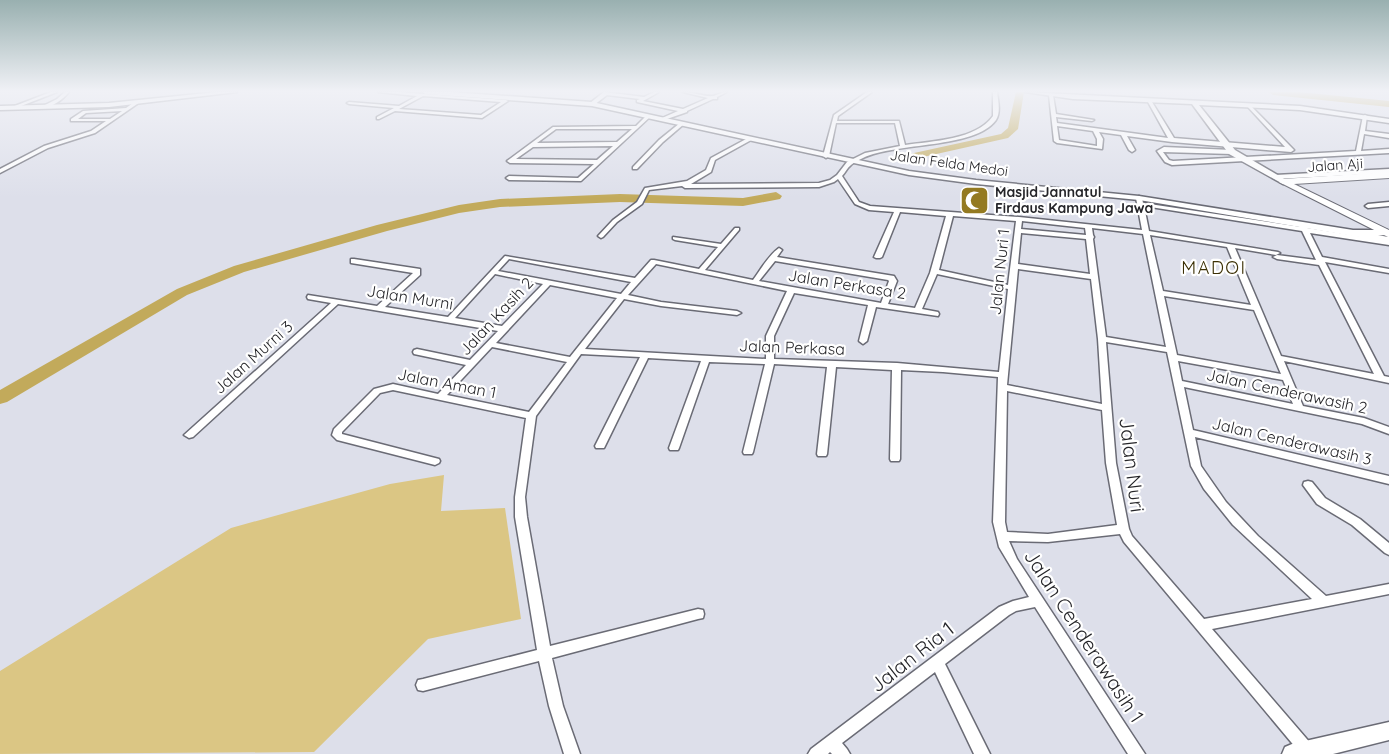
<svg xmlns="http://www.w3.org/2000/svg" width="1389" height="754" font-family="Quicksand,sans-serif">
  <rect width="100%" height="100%" fill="#dddfea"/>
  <path fill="#dbc684" d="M444,475L441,511L505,508L521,619L428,639L314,752L0,754V671L231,528L390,484Z"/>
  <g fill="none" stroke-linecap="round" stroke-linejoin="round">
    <g fill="#c2aa5b" fill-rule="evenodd">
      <path d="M1016,92H1024L1018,129L1008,138L914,159L909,156L914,153L1001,134L1008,128Z"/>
      <path d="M1269,92H1299L1389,101V107L1273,95Z"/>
      <path d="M776,192L782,196L780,199L743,206L620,202L500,207L459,213L387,231L244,272L187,295L7,402L0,404V390L177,289L234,266L377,225L459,205L500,199L620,194L743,198Z"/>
    </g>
    <defs>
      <g id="street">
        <path d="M51,92H57L16,108L12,107Z"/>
        <path d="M65,92H69C62,100 51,109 41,107L57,99Z"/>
        <path d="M378,92H398L506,100L508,101L482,118L395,111L379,119H377V117L394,108L349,104L347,103L349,102L399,106L417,96ZM423,96L501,102L481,115L399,109Z"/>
        <path d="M604,92L644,97L654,92H659L643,101L683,109L708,98L683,92C692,92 705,97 713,96C718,95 721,92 727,92L717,97V99H713L687,111V112L664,120L662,119V118L678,111L637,102V100L640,99L607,95L594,105H590V103Z"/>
        <path d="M867,92H872L838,116L837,121H899L905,145C932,141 976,140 993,116V92H997C998,100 1001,112 996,120C975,149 896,142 863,158C859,160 854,162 851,165C847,168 845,173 842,176L859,202L870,206L1019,217L1142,230L1136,198L1139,196L1142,198L1143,203L1301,227L1304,226L1307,228L1389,241V245L1310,233L1322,257L1389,269V273L1325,262L1384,376L1389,377V383L1284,361L1303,406L1364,418L1389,427V434L1362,424L1184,387L1193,430L1389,476V484L1195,437L1201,466L1226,502L1258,536L1326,596L1389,584V594L1212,629L1312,745L1315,750L1313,754H1301L1124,542L1120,534L1048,542L1009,541L1017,559L1145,754H1128L1035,607L1016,611L1009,615L945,664L990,754H974L935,672L842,743L847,749L850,754H832L830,752L828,754H808L811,749L999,607L1013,601L1029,597L999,547L993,522L998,377L943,372L901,370L900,459L899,461H891L890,459L892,370L836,367L827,454L826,456H818L817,454L827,367L774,364L753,452L752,454H744L743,452L765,364L709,362L679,448L678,450H670L669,448L701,361L648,358L605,446L604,448H596L595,446L640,357L581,354L536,416L525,497L527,517L550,646L698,609L703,610L704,614L703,618L698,619L552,658L563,706L580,754H564L549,706L539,661L423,691L418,690L416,685L418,680L423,679L537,650L515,517V497L526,418L393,390L380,393L342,432V434L439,459L440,461L439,463L435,465L341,441L337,440L332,435L334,429L374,389L393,384L438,394L466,365L414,354L413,352L414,350L417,349L470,360L498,331L338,304L193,437L189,438L184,435L331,303L308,299L307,297L308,295L377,306L413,273L351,263V259H354L420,269V275L385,307L448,317L505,256L635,278L651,260H654L699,269L718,247L675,240L673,239V237L721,244L735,228H739V230L705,270L753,280C761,269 769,255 779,248L782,250L777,257L894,276L897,281L888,304L915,308L930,273L946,216L900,212L882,257L880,258H876L874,257L894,212L869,210L855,204L838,179L834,182L819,187L685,188L682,186L649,190L642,204L617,222L603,237L601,238L598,236L613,220L637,202L645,188L687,181L706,170L711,158L748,138L753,139L715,160L711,172L691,184L819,183L830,180L837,175L847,162L865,153L900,146L895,123H836L829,156L826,158L823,156L834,115ZM1144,206L1302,231L1316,260L1277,255L1273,257L1277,259L1319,265L1374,374L1281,356L1235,248L1276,255L1280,253L1278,252L1149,231ZM953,216L1016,221L1008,285L939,270ZM1022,221L1085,228L1086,235L1021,229ZM1092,228L1143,234L1166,347L1106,337L1093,239L1094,237L1093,235ZM1021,233L1086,239L1090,274L1018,264ZM1150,235L1227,247L1251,305L1163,291ZM509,259L631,282L621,294L498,271ZM775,261L888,280L889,281L881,303L759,281ZM656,264L787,291L766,336V359L585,349L624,299L661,306L737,315L741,313L737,311L661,302L628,295ZM1018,269L1091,279L1098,339L1102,404L1007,385ZM495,274L543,284L502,326L455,318ZM937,274L1008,289L999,372L897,363L774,359V336L794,293L868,305L859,341L863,344L867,341L876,307L938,316L939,314L938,312L922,309ZM550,285L617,298L570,357L496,343ZM1164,296L1254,310L1281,374L1177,355ZM1106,342L1167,352L1191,466L1204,489L1233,525L1312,599L1204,619L1132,536L1129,529L1116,463ZM492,347L567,362L529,412L447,395ZM1178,361L1283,380L1293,404L1182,381ZM1007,391L1102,410L1106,463L1117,525L1048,534L1007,532L1005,522Z"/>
        <path d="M1051,94L1053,95L1056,114L1094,120L1092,121L1056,117L1057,123L1168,138L1148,102L1150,101L1152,102L1174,138L1285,147L1247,106L1249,104L1294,150L1291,152L1172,142L1127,136L1135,150L1132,152L1129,150L1121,135L1099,132L1103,139L1102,149L1057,143L1054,141L1049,95ZM1057,126L1093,131L1097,139V146L1059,140Z"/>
        <path d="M136,101L140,102L95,133L48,148L0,173V169L44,146L91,131L106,121H71V119L83,111L126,108ZM122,111L110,119H78L86,113Z"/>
        <path d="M647,115L651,116L581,181L509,180L506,178L509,176L578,178L594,164L510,163L507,161L553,127L636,126ZM556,129H632L617,142L537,143ZM613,146L597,160L516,159L533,147Z"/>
        <path d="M1365,115L1367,116L1365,131L1389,134V138L1364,134L1361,151L1389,149V153L1172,165L1165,162L1157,151L1164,147L1232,150L1235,152L1232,154L1163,152L1169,160L1173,161L1356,151L1363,116Z"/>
        <path d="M680,123L684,124L663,142L637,169H633V167L659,140Z"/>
        <path d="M1389,169V173L1275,179L1272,177L1275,175Z"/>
        <path d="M1389,202V206L1368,208L1365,206L1368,204Z"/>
        <path d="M1308,481L1312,482L1325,498L1360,519L1389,543V555L1385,553L1352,525L1317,504L1303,485L1304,482Z"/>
      </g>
      <g id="secondary">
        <path d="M217,92H237L109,107L0,110V106L109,103Z"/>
        <path d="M422,92H450L592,102L909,171L976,180L1139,196L1353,230H1387L1389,231V235L1353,236L1139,200L976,184L909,175L592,106L425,94Z"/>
        <path d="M1025,92L1300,106L1389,119V123L1300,110L1199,105L1235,150L1286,180V184H1283L1229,154L1192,104L1073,99Z"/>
        <path d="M1389,722V740L1333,754H1282L1285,747L1292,744Z"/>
      </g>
      <path id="primary" d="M1389,172V178L1294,184L1389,230V243L1349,235L1348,233L1353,230L1388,237L1279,182L1283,179Z"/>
    </defs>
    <use href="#street" stroke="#6a6b75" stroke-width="3"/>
    <use href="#secondary" stroke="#6a6b75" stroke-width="3"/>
    <use href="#primary" stroke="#6a6b75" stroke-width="2"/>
    <use href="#street" fill="#fff" fill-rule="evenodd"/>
    <use href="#secondary" fill="#fff" fill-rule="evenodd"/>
    <use href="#primary" fill="#fff" fill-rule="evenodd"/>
  </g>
  <linearGradient id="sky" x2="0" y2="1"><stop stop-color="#99b0b0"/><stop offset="0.46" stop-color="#f0f1f6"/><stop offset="1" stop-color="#f0f1f6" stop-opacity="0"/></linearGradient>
  <rect width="1389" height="198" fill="url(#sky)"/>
  <defs>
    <symbol id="mosque-square" viewBox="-11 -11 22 22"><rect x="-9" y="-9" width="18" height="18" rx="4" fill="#947a21" stroke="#fff"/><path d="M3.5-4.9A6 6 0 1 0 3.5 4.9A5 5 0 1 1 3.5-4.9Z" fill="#fff"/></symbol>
  </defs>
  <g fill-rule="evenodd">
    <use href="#mosque-square" x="958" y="184" width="33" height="33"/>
  </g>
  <g text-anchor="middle" stroke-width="4.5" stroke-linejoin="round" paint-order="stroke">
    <g font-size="14" fill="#252529" stroke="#fff">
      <text transform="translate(949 163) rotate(8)" y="5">Jalan Felda Medoi</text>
      <text transform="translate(1335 165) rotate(-4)" y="5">Jalan Aji</text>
    </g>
    <g font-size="14" font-weight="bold" fill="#252529" stroke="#fff" text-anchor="start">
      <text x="995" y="197">Masjid Jannatul<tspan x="995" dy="16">Firdaus Kampung Jawa</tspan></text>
    </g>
    <g font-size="16" fill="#252529" stroke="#fff">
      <text transform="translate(999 272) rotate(-84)" y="6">Jalan Nuri 1</text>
      <text transform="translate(847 284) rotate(9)" y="6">Jalan Perkasa 2</text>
      <text transform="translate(410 297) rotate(9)" y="6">Jalan Murni</text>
      <text transform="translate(496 316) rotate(-47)" y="6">Jalan Kasih 2</text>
      <text transform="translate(792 347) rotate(2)" y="6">Jalan Perkasa</text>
      <text transform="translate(253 357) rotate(-42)" y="6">Jalan Murni 3</text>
      <text transform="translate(447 383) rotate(11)" y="6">Jalan Aman 1</text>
      <text transform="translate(1287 391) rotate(12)" y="6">Jalan Cenderawasih 2</text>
      <text transform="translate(1292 441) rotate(13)" y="6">Jalan Cenderawasih 3</text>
    </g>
    <g font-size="18" letter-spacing="1.5" fill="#3c3005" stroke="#fff">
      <text x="1214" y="274">MADOI</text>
    </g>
    <g font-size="20" fill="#252529" stroke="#fff">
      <text transform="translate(1132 465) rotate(83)" y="7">Jalan Nuri</text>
      <text transform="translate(1084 636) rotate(57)" y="7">Jalan Cenderawasih 1</text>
      <text transform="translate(912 657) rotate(-38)" y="7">Jalan Ria 1</text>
    </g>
  </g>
</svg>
